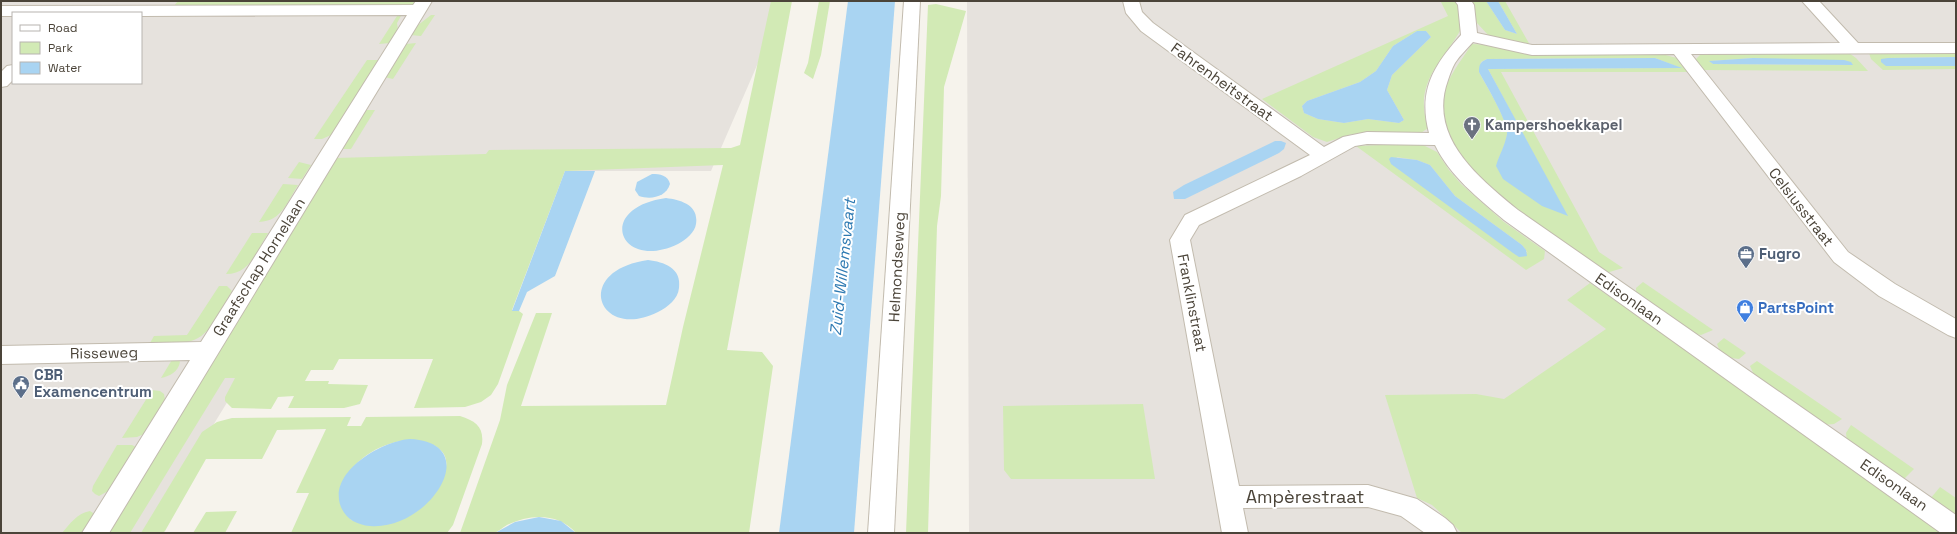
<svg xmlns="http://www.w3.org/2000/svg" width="1957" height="534" font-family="'Space Grotesk',sans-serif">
  <rect width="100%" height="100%" fill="#f6f3ec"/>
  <g fill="#e6e2dd" fill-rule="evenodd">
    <path d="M1,1H785L711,171H369L147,533H1ZM13,13H141V83H13Z"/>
    <path d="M967,1H1956V533H969Z"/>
  </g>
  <g fill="#d2eab5" fill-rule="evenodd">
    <path d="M178,1H419L409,7H173Z"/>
    <path d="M771,1H792L727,350L762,352L773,366L749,533H576C558,512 529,514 507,525C503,527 498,532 494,533C484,534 470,533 460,533L500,420L507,385L536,313H552L521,406L666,405L683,327L723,165L565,171L512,310L519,311L523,314L498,384L491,395L481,402L465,407L414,408L433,359H339L333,370H311L305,381H329L328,384L368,385L360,404L344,408H288L294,396L278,397L271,409L232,408L225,401V397L235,378H225L130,533H105L334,158L486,154L489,150L731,148L740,145Z"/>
    <path d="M819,1H830L821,55L813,79L804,73L808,63Z"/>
    <path d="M1456,1L1459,7L1461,29C1442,64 1413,81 1428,128L1421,133L1352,134L1327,142L1313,137L1262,99L1448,16L1441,2ZM1417,31H1426L1431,37L1392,75L1387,90L1404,120L1399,123L1368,119L1344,123L1318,119L1304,113L1302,106L1307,101L1360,82L1376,71L1393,46Z"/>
    <path d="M1470,1H1486L1505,30L1517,34L1498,1H1505L1530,45L1489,36L1477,23Z"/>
    <path d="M936,4L966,11L944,87L941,196L937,226L928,533H906L928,5Z"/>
    <path d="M431,15H435L421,36L410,35L413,29Z"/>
    <path d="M397,16H401L397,23L398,30L390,43L379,44Z"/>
    <path d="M416,43L393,79L384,77L406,44Z"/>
    <path d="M1472,44L1662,54L1684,60L1697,72H1501L1599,252L1623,268L1606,273C1555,239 1431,170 1443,97C1447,77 1461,61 1472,44ZM1655,58L1681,68L1488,69L1567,216L1498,160C1502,151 1507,142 1507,133C1507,118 1486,86 1479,72L1481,62L1487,59Z"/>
    <path d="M1709,53H1849L1856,58L1868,71L1701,70L1696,59L1700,55ZM1753,58L1853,65L1713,64L1710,61Z"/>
    <path d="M1869,53H1956V57L1888,58L1886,66H1956V69L1883,70L1871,59Z"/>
    <path d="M367,60H380L331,135L322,139H314Z"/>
    <path d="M365,110H375L351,149H341Z"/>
    <path d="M1403,144H1421L1437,152L1449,170L1461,184L1504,222L1545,251L1544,259L1526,270L1356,146ZM1396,157L1417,160L1430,165L1455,196L1522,245L1528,253Z"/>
    <path d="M299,162L311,165L302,179L288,178Z"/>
    <path d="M283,184L298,185C287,202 282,221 259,222Z"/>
    <path d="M252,233H268C257,251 250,274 226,274Z"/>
    <path d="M1643,282L1713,330L1701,335L1692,333L1636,294V288Z"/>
    <path d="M1590,283L1947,533H1462L1432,505L1417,498L1385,395L1476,394L1504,399L1606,329L1567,300Z"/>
    <path d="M219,286H227L232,291C222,307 211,336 191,341C178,345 163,343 150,343L154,336L187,335Z"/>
    <path d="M1724,338L1746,353L1739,359C1727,358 1721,355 1717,344Z"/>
    <path d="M173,358L178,359L180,362C178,372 170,376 161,378Z"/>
    <path d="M1757,361L1842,419L1834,424L1823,425L1755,377L1750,366Z"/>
    <path d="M152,390L160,391L164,394L165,400L144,434L137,437L122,438Z"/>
    <path d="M1143,404L1155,479H1011L1004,470L1003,406Z"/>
    <path d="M460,416C476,421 484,427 482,444L453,525L447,533H291L309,493H296L326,429L277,430L262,459H206L165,531L163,533H141L202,432L217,422L232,418L351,417L347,426H361L366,417ZM407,440C496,443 415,534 351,520L341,488C352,460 377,444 407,440Z"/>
    <path d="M1851,425L1914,469L1903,480L1847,441L1846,433Z"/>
    <path d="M117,445H132L136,447L110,490L99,496L95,494L92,491L93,486Z"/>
    <path d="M1940,487L1956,498V517L1930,499Z"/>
    <path d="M90,511L93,513V517L83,533H62C70,524 77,513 90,511Z"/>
    <path d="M237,511L225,533H193L206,512Z"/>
  </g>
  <g fill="#a9d4f2">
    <path d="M848,1H895L854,533H779Z"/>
    <path d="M1486,1H1498L1517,34L1505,30Z"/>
    <path d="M1417,31H1426L1431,37L1392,75L1387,90L1404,120L1399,123L1368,119L1344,123L1318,119L1304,113L1302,106L1307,101L1360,82L1376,71L1393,46Z"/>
    <path d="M1956,57V66H1886L1881,62V59L1888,58Z"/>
    <path d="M1655,58L1682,68L1488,69L1568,216L1542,206L1503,179L1496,166C1499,155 1505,146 1507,134C1508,121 1486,85 1479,72C1479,65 1480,62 1487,59Z"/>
    <path d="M1753,58L1844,60L1851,62L1853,65L1713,64L1709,61Z"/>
    <path d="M1275,141H1281L1286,143L1284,149L1279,153L1185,199H1174L1173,192L1184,185Z"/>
    <path d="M1391,157L1417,160L1430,165L1455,196L1522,245L1526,250L1527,256L1519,257L1513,253L1391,164L1389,159Z"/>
    <path d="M565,171H595L555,276L527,292L519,311H512Z"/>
    <path d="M652,174C660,174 668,175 670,184C666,197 651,200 639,196L635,190L637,182Z"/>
    <path d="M666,198C681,200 699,205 696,224C695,232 686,240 678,244C620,272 594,208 666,198Z"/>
    <path d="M648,260C664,262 682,268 679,288C678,299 668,307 658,312C599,342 571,271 648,260Z"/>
    <path d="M410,439C486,443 429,531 370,526C357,525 346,519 341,507C327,472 382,441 410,439Z"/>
    <path d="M539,517L561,521L576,533H495L515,522Z"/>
  </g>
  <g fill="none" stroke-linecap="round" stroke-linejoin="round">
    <defs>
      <g id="minor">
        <path d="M416,1H432L109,533H82L190,360L1,364V346L201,342L407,15L141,16V13H13V16H1V6L413,5Z"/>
        <path d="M904,1H920L894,533H868Z"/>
        <path d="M1123,1H1139L1142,12L1153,23L1324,147L1343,137L1367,132L1429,133C1418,91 1433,66 1461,35L1458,5L1455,1L1472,2L1474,5L1477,33L1532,45L1840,43L1802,1H1819L1858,43H1956V53L1691,54L1848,252L1895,284L1956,319V338L1948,335L1879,296L1834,262L1674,54L1532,55L1473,42C1467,49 1460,55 1455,63C1452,68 1450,74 1448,80C1427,137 1479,178 1518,210L1956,515V533H1941L1504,220C1478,198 1450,176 1435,145L1367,144L1355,146L1301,176L1199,225L1190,240L1239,486L1368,485L1417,499L1445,518L1453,525L1457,533H1425L1401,516L1368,507L1243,508L1248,533H1222L1170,240L1185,215L1310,155L1141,31L1126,13Z"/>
        <path d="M13,65V80L7,86L1,87V72L7,66Z"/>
      </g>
    </defs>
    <use href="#minor" stroke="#c2bbae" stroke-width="2"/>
    <use href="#minor" fill="#fff" fill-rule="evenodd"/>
  </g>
  <defs>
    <symbol id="church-pin" viewBox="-11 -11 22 30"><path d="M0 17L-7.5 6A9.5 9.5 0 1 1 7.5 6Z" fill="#6b7280" stroke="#fff"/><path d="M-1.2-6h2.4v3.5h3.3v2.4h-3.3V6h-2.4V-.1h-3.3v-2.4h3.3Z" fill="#fff"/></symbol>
    <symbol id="office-pin" viewBox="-11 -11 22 30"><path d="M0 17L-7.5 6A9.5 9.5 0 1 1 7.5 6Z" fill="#5c6f8a" stroke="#fff"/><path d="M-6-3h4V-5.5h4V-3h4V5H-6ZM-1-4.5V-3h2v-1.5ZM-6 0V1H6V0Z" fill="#fff"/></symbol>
    <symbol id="shop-pin" viewBox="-11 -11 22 30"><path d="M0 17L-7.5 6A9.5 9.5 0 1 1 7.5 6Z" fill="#3f7fe0" stroke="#fff"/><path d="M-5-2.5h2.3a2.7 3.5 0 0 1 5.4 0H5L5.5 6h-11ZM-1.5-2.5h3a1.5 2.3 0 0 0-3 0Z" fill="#fff"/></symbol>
    <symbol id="civic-pin" viewBox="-11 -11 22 30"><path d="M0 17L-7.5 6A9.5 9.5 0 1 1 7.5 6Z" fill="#5c6f8a" stroke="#fff"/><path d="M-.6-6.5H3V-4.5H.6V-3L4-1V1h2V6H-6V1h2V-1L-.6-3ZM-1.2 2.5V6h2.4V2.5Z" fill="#fff"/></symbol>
  </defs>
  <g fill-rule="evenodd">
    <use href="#church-pin" x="1462" y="115" width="20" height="27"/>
    <use href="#office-pin" x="1736" y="244" width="20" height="27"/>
    <use href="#shop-pin" x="1735" y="298" width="20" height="27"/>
    <use href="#civic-pin" x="11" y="374" width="20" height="27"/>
  </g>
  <g text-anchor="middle" stroke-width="4" stroke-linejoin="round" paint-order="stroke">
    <g font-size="15" fill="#4b4439" stroke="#fff">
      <text transform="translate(1222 82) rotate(36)" y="5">Fahrenheitstraat</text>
      <text transform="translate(1801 207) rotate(52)" y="5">Celsiusstraat</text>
      <text transform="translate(259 267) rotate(-58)" y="5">Graafschap Hornelaan</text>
      <text transform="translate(897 267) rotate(-87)" y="5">Helmondseweg</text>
      <text transform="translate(1629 299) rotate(35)" y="5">Edisonlaan</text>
      <text transform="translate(1192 303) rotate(79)" y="5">Franklinstraat</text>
      <text transform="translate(104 353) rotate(-1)" y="5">Risseweg</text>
      <text transform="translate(1894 485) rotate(35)" y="5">Edisonlaan</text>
    </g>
    <g font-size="15" font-weight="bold" fill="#5b616d" stroke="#fff" text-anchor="start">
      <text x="1485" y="130">Kampershoekkapel</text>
    </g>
    <g font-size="15" font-weight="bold" fill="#4e5e75" stroke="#fff" text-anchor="start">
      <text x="1759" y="259">Fugro</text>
      <text x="34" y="380">CBR<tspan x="34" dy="17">Examencentrum</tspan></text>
    </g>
    <g font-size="15" font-weight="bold" fill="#366cbe" stroke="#fff" text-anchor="start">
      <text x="1758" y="313">PartsPoint</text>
    </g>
    <g font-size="16" font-style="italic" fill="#2e7ab2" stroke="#fff">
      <text transform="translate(842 267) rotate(-84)" y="6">Zuid-Willemsvaart</text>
    </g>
    <g font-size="18" fill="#4b4439" stroke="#fff">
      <text x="1305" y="503">Ampèrestraat</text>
    </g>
  </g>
  <rect width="1957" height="534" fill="none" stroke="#4b4439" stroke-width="4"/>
  <rect x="12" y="12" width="130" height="72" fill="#ffffff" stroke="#b7b4b0"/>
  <rect x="20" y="25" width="20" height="6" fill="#ffffff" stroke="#b7b4b0"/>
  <text x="48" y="32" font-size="12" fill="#4b4439">Road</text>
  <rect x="20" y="42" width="20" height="12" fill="#d2eab5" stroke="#b7b4b0"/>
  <text x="48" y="52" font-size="12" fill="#4b4439">Park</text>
  <rect x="20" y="62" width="20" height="12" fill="#a9d4f2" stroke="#b7b4b0"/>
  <text x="48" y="72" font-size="12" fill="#4b4439">Water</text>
</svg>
